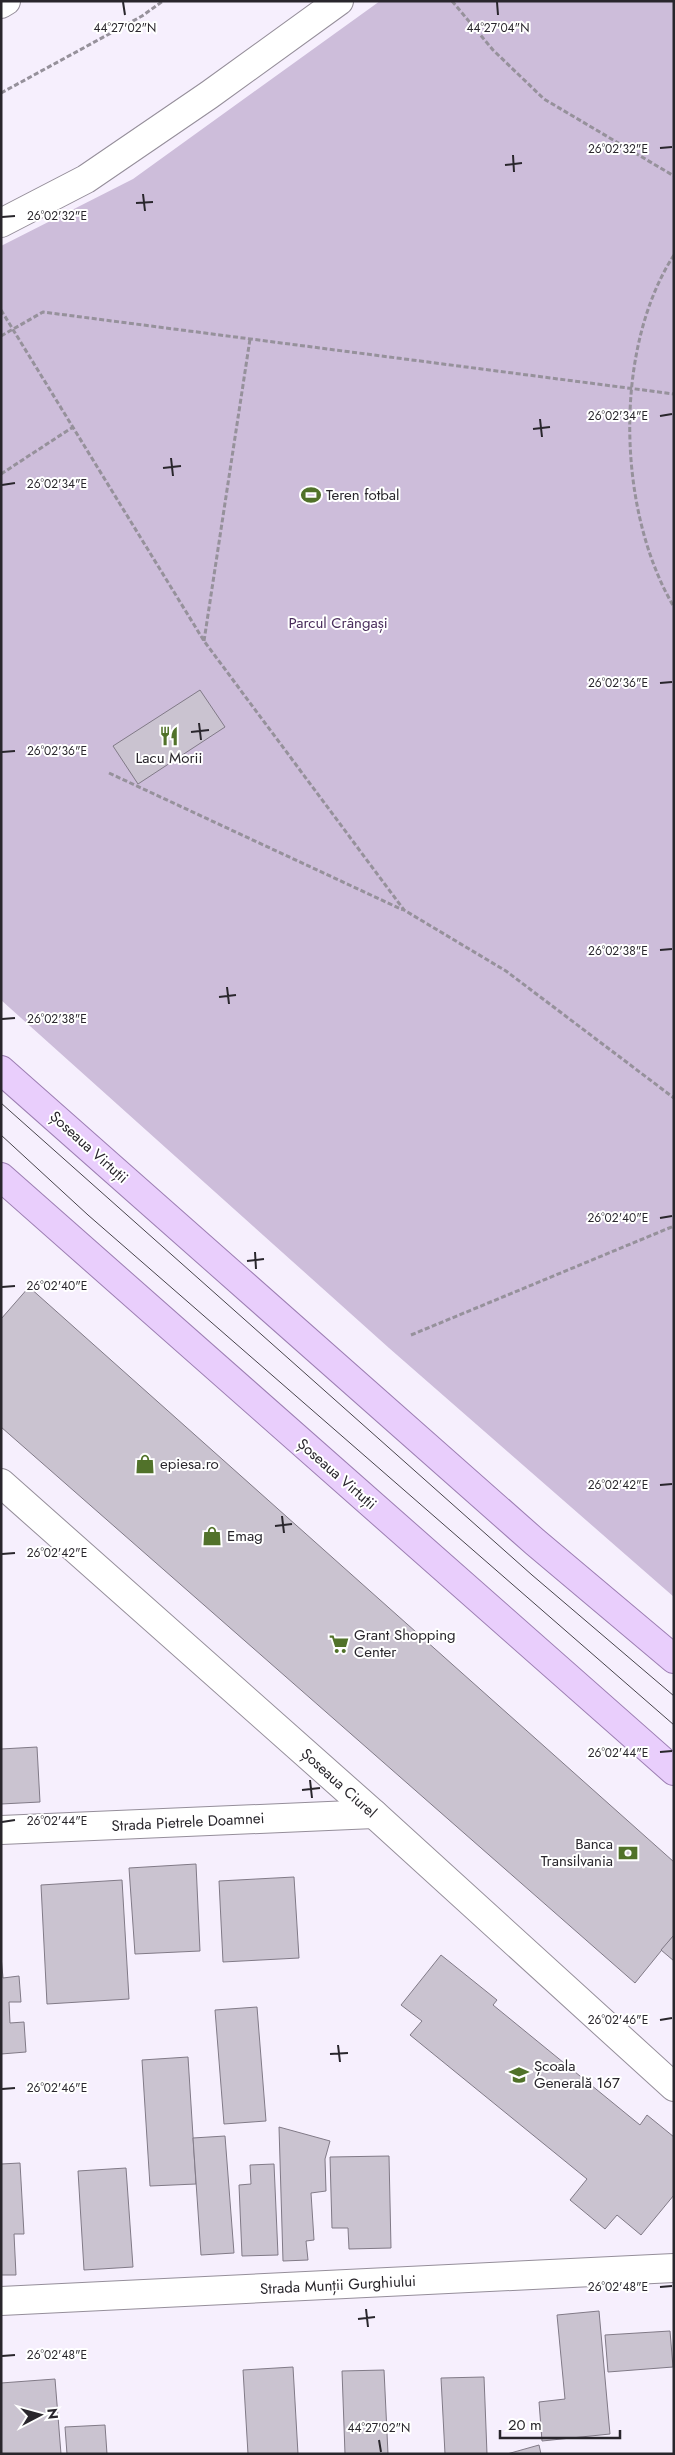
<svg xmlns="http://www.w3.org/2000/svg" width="675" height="2455" font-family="Jost,sans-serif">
  <rect width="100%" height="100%" fill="#f6effd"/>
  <path fill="#cdbdda" d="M380,1H674V1597L389,1348L1,1000V246L133,179Z"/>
  <g fill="#cac3d0" stroke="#817a87">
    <path d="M200,690L225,727L138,784L113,746Z"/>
    <path d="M29,1287L674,1862V1935L635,1983L1,1427V1319Z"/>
    <path d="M37,1747L40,1802L1,1804V1749Z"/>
    <path d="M196,1864L200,1951L135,1954L129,1868Z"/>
    <path d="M294,1877L299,1958L223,1962L219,1881Z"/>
    <path d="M122,1880L129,1999L47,2004L41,1885Z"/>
    <path d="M674,1935V1961L661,1950Z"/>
    <path d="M441,1955L497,2000L493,2005L640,2125L647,2115L674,2137V2195L641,2235L617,2215L605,2229L570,2200L587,2179L410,2035L422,2021L401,2005Z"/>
    <path d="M1,1956L3,1978L19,1976L21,2002H9L10,2023L24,2022L26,2052L1,2054Z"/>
    <path d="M257,2007L266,2121L224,2124L215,2010Z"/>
    <path d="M188,2057L196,2184L150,2186L142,2060Z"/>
    <path d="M279,2127L330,2141L325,2159L326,2191L311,2193L314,2240L306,2241L308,2260L283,2261Z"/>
    <path d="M225,2136L234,2253L201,2255L193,2138Z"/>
    <path d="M389,2156L391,2248L349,2249L348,2228H332L330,2157Z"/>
    <path d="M20,2163L24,2234H14L16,2275H1V2164Z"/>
    <path d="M274,2164L278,2255L242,2256L239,2185L251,2184L250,2165Z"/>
    <path d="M126,2168L133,2267L84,2270L78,2171Z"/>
    <path d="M599,2311L610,2434L542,2441L539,2402L565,2399L557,2315Z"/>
    <path d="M670,2331L673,2367L608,2372L605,2335Z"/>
    <path d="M293,2367L298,2454H248L243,2370Z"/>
    <path d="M384,2370L388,2454H345L342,2371Z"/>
    <path d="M484,2377L487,2454H445L441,2378Z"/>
    <path d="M55,2379L61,2454H1V2383Z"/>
    <path d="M105,2425L107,2454H67L65,2427Z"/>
    <path d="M539,2445L541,2454H507Z"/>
  </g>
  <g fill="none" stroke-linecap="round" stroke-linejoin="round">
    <defs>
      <g id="minor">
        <path d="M1,4L6,1"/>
        <path d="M1,223L86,179L209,95L339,1"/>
        <path d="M1,1483L374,1814L674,2087"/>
        <path d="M1,1830L374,1814"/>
        <path d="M1,2301L674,2268"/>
      </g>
      <g id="major">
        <path d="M1,1070L535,1542L674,1659"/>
        <path d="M1,1177L674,1771"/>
      </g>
    </defs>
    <use href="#minor" stroke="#958e9a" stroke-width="30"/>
    <use href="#major" stroke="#9c7eb2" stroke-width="30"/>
    <g stroke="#96919b" stroke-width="3" stroke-dasharray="5 2.5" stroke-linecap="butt">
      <path d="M452,1L493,50L544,99L674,176"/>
      <path d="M1,93L142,16L163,1"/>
      <path d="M674,255C613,349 617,511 674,607"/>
      <path d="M1,310L204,641L404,910L506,971L674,1098"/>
      <path d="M1,336L43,312L674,394"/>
      <path d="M1,474L73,427"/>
      <path d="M204,641L250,339"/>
      <path d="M109,773L403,910"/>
      <path d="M411,1335L674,1226"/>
    </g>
    <use href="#minor" stroke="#fff" stroke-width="28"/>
    <use href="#major" stroke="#e9cefc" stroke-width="28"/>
    <g stroke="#48444c" stroke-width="1">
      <path d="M1,1103L532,1575L674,1696"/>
      <path d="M1,1135L88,1215L674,1725"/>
    </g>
  </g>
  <path fill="none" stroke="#29262c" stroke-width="2" d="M123,2L125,15M497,2L498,15M660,148L672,147M513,155L514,172M505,165L522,163M143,194L145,211M136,203L153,202M2,217L15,216M660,416L672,414M540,419L542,437M533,429L550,427M171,458L173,476M163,468L181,466M2,485L15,483M660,683L672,682M199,723L201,740M191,732L209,730M2,752L15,751M660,950L672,949M227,987L229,1004M219,997L236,995M2,1019L15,1018M660,1218L672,1216M255,1252L256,1269M247,1261L264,1259M2,1287L15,1286M660,1485L672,1484M282,1516L284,1533M275,1526L292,1524M2,1554L15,1553M660,1752L672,1751M310,1780L312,1798M302,1790L320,1788M2,1822L15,1820M660,2020L672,2018M338,2045L340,2062M330,2054L348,2053M2,2089L15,2088M660,2287L672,2286M366,2309L368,2327M358,2319L375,2317M2,2356L15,2355M379,2440L381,2452"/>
  <defs>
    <symbol id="stadium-bare" viewBox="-9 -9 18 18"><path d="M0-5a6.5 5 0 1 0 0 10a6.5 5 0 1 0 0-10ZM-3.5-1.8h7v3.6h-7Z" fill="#51722a" stroke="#fff" stroke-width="2.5" paint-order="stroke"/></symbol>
    <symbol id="restaurant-bare" viewBox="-9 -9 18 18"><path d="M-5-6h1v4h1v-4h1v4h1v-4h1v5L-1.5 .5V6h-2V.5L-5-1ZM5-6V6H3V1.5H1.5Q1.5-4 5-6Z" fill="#51722a" stroke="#fff" stroke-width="2.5" paint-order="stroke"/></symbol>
    <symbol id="shop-bare" viewBox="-9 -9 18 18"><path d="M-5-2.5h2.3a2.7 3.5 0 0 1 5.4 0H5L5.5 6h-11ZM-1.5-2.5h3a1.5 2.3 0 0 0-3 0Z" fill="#51722a" stroke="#fff" stroke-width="2.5" paint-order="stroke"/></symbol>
    <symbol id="supermarket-bare" viewBox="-9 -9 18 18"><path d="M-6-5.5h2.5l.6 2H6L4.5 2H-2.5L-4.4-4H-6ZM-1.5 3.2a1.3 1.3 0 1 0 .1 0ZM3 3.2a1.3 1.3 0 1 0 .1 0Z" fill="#51722a" stroke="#fff" stroke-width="2.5" paint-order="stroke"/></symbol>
    <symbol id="bank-bare" viewBox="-9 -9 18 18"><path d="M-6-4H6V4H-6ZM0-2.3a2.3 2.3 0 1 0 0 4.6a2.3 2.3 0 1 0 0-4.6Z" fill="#51722a" stroke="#fff" stroke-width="2.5" paint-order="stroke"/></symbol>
    <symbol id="school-bare" viewBox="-9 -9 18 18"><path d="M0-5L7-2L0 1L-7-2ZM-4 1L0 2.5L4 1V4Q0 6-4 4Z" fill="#51722a" stroke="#fff" stroke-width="2.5" paint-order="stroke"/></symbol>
  </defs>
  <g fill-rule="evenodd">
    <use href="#stadium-bare" x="297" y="481" width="28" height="28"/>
    <use href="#restaurant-bare" x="155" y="722" width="28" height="28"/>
    <use href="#shop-bare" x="131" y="1450" width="28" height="28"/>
    <use href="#shop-bare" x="198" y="1522" width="28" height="28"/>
    <use href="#supermarket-bare" x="325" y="1630" width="28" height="28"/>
    <use href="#bank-bare" x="614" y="1839" width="28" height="28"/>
    <use href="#school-bare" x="505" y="2061" width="28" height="28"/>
  </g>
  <g text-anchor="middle" stroke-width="4" stroke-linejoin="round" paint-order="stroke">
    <g font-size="15" fill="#29262c" stroke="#fff" text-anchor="start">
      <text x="326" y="500">Teren fotbal</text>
      <text x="169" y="763" text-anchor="middle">Lacu Morii</text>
      <text x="160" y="1469">epiesa.ro</text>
      <text x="227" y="1541">Emag</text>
      <text x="354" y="1640">Grant Shopping<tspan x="354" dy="17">Center</tspan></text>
      <text x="613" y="1849" text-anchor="end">Banca<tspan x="613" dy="17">Transilvania</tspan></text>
      <text x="534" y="2071">Școala<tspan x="534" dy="17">Generală 167</tspan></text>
    </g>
    <g font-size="15" fill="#492d5b" stroke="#fff">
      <text x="338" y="628">Parcul Crângași</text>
    </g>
    <g font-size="15" fill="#29262c" stroke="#fff">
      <text transform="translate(89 1147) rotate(42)" y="5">Șoseaua Virtuții</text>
      <text transform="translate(337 1474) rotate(41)" y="5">Șoseaua Virtuții</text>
      <text transform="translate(339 1783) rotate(42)" y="5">Șoseaua Ciurel</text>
      <text transform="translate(188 1822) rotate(-3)" y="5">Strada Pietrele Doamnei</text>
      <text transform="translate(338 2285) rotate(-3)" y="5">Strada Munții Gurghiului</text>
    </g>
  </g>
  <g font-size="12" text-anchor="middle" fill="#29262c" stroke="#fff" stroke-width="4" stroke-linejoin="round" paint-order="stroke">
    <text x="125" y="32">44°27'02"N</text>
    <text x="498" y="32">44°27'04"N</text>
    <text x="618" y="153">26°02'32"E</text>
    <text x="57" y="220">26°02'32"E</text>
    <text x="618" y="420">26°02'34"E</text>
    <text x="57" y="488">26°02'34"E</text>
    <text x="618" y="687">26°02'36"E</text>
    <text x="57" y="755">26°02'36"E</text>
    <text x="618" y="955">26°02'38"E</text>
    <text x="57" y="1023">26°02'38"E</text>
    <text x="618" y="1222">26°02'40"E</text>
    <text x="57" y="1290">26°02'40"E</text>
    <text x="618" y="1489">26°02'42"E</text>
    <text x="57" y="1557">26°02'42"E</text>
    <text x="618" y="1757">26°02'44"E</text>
    <text x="57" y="1825">26°02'44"E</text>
    <text x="618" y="2024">26°02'46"E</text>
    <text x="57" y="2092">26°02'46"E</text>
    <text x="618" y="2291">26°02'48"E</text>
    <text x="57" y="2359">26°02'48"E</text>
    <text x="379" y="2432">44°27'02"N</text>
  </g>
  <rect width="675" height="2455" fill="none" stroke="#29262c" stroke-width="5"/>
  <g transform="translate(40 2415) rotate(84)" stroke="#ffffff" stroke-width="4" paint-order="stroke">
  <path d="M0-4L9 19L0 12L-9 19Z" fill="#29262c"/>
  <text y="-8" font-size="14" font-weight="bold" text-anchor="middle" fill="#29262c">N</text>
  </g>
  <path d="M500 2430v8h120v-8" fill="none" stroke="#29262c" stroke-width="2.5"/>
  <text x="508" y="2430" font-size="15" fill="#29262c" stroke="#ffffff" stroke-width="4" paint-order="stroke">20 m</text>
</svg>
